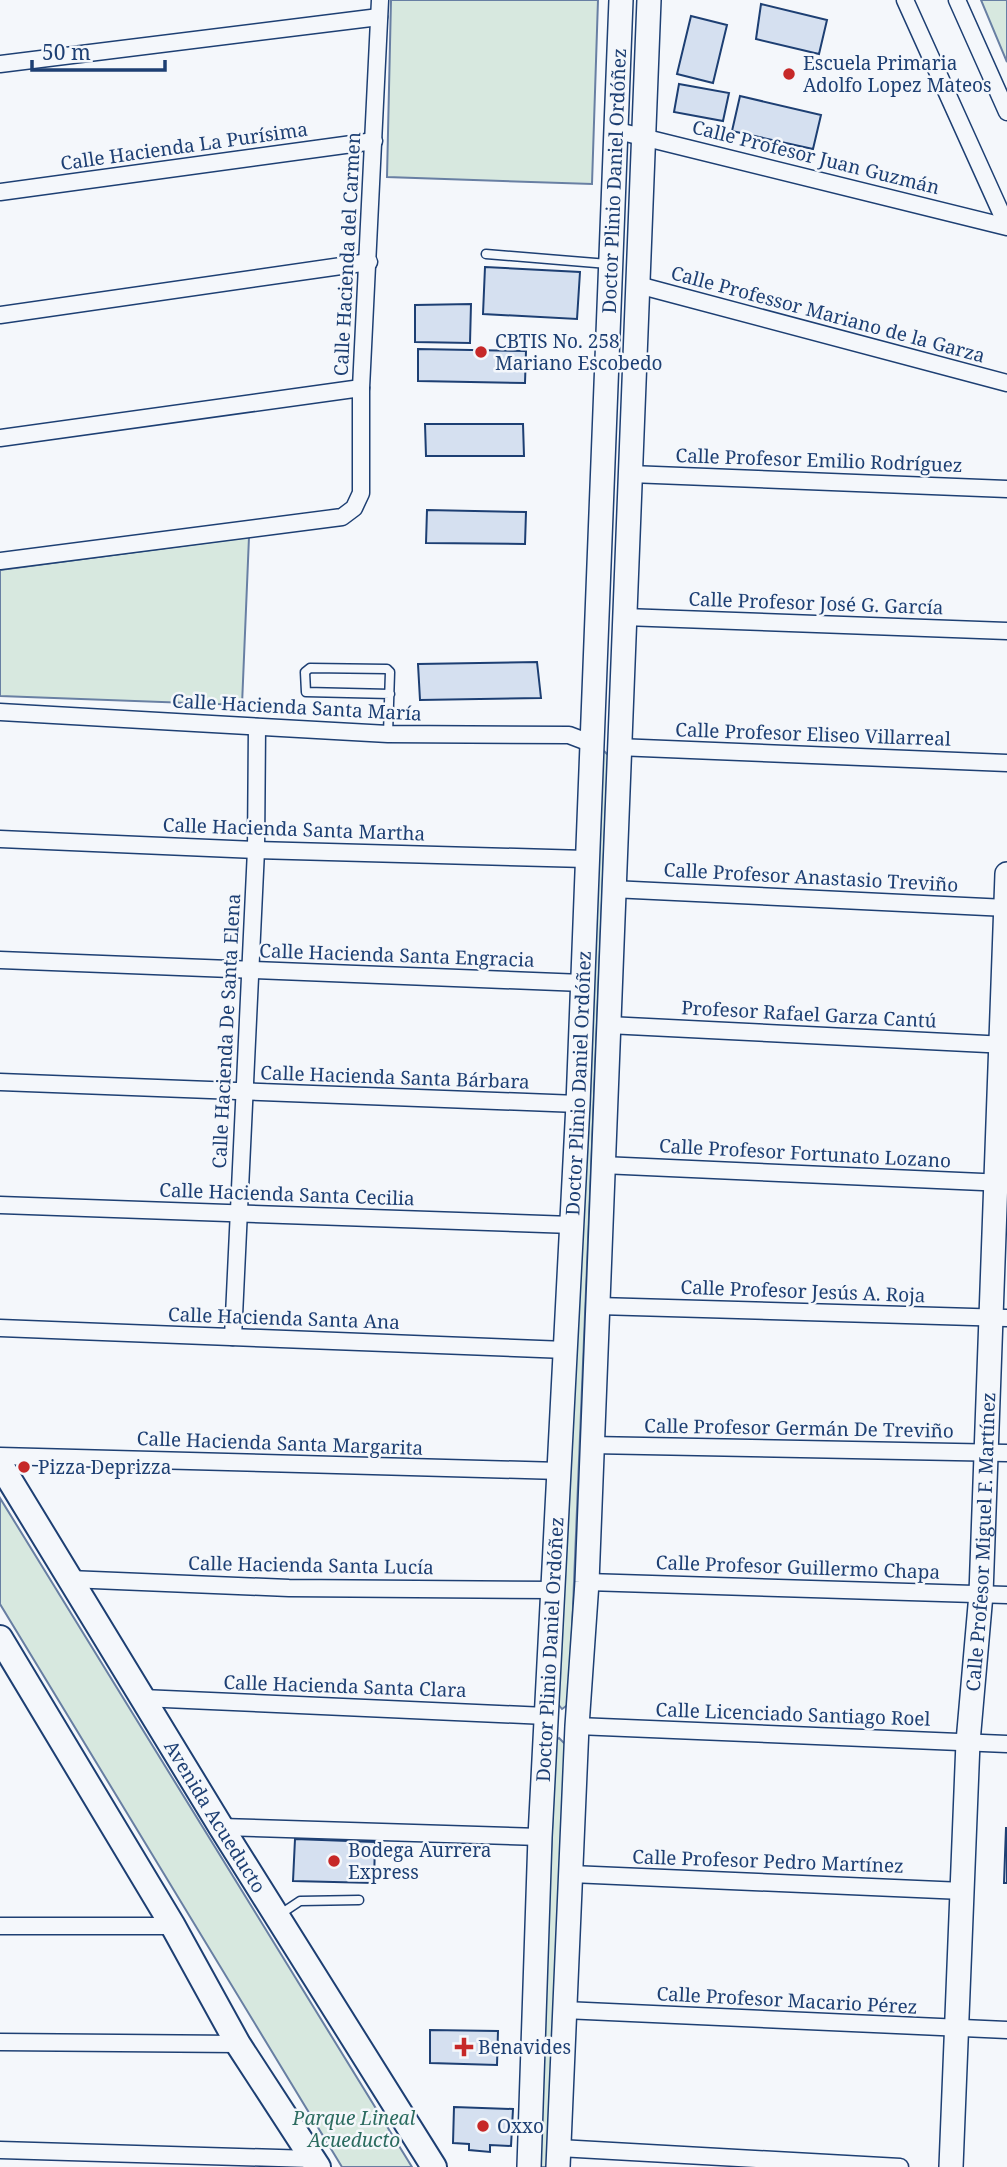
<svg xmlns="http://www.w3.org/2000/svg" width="1007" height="2167" font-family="'Noto Serif',serif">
  <rect width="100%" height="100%" fill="#f4f7fb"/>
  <g fill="#d7e8df" stroke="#687fa3" stroke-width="2">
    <path d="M391,0H598L592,184L387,177Z"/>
    <path d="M981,0H1007V62Z"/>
    <path d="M249,537L242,705L0,696V570Z"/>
    <path d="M602,749L608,755L569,1704L562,1709L558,1704Z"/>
    <path d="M0,1498L412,2167H342L0,1604Z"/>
    <path d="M559,1738L565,1744L547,2167H537L556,1740Z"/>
  </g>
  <g fill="#d5e0f0" stroke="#1d3f73" stroke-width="2">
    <path d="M761,4L827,20L819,54L756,39Z"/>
    <path d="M691,16L727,25L713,83L677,74Z"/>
    <path d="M679,84L729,93L723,121L674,112Z"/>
    <path d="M740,96L821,115L813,149L732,131Z"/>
    <path d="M485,267L580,272L577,319L483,314Z"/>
    <path d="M471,304L470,343L415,342V305Z"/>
    <path d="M418,349L526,351L525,383L418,381Z"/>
    <path d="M425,424H523L524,456H426Z"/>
    <path d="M427,510L526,512L525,544L426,543Z"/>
    <path d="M537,662L541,698L420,700L418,664Z"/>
    <path d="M1006,1828H1007V1883H1004Z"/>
    <path d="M295,1839L375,1842L374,1883L293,1881Z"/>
    <path d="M430,2030L498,2031L497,2065L430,2063Z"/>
    <path d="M454,2107L513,2109L511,2146L490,2145V2152L469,2150V2144L453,2143Z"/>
  </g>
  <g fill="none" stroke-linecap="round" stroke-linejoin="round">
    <defs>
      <g id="lane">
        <path d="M486,254L608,264"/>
        <path d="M388,734L390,672L387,669L310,668L305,672L306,692L390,694"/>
        <path d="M279,1915L300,1901L359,1900"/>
      </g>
      <g id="street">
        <path d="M905,0L1007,226"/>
        <path d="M957,0L1007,112"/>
        <path d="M0,64L379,17"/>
        <path d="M614,130L1007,227"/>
        <path d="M0,192L374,141"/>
        <path d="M638,285L1007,383"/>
        <path d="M0,315L369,262"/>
        <path d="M0,438L361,388"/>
        <path d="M630,474L1007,489"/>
        <path d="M0,561L342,517L354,508L361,493V388L380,0"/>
        <path d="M624,617L1007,631"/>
        <path d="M0,712L388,734L569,735L590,743"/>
        <path d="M617,747L1007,763"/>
        <path d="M0,839L256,850L586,859"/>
        <path d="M612,889L1007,908"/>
        <path d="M0,960L583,983"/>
        <path d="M608,1025L1007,1045"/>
        <path d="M0,1082L578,1104"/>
        <path d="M602,1165L1005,1183"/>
        <path d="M0,1205L572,1225"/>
        <path d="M598,1306L1007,1318"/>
        <path d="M0,1328L566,1350"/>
        <path d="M233,1337L256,850L257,727"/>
        <path d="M591,1445L1007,1453"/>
        <path d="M0,1456L560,1471"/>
        <path d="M69,1579L289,1588L554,1590"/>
        <path d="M587,1582L1007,1595"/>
        <path d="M142,1698L546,1716"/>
        <path d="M577,1726L1007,1744"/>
        <path d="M221,1827L540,1837"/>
        <path d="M571,1874L963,1891"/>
        <path d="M0,1926H173"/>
        <path d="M564,2010L1007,2030"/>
        <path d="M0,2042L238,2044"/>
        <path d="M559,2148L900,2167"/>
        <path d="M0,2150L312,2159"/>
      </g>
      <g id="secondary">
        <path id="s1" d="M529,2167L540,1837L578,1104L621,0"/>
        <path d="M558,2167L577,1726L587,1582L649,0"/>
        <path id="s2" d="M951,2167L968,1742L981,1594L1007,874"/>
      </g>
      <g id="primary">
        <path id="s3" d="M0,1464L221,1827L434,2167"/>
        <path d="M0,1638L173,1926L238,2044L318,2167"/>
      </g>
    </defs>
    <use href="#lane" stroke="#1d3f73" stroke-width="11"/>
    <use href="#street" stroke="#1d3f73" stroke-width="19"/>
    <use href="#secondary" stroke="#1d3f73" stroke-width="26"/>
    <use href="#primary" stroke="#1d3f73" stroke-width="28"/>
    <use href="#lane" stroke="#f4f7fb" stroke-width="8"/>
    <use href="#street" stroke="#f4f7fb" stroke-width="16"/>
    <use href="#secondary" stroke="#f4f7fb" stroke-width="23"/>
    <use href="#primary" stroke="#f4f7fb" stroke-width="24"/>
  </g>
  <g fill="#c62828" stroke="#f4f7fb" stroke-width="2.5">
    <circle cx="789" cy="74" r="7"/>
    <circle cx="481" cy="352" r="7"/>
    <circle cx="24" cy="1467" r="7"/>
    <circle cx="334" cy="1861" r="7"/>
    <path d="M460.5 2036.5h7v7h7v7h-7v7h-7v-7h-7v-7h7z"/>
    <circle cx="483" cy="2126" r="7"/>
  </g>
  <g text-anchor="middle" stroke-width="5" stroke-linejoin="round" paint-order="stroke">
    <g font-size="19" fill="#1d3f73" stroke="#f4f7fb" text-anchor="start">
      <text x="803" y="70">Escuela Primaria<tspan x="803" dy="22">Adolfo Lopez Mateos</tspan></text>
      <text x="495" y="348">CBTIS No. 258<tspan x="495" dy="22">Mariano Escobedo</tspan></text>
      <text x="38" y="1474">Pizza Deprizza</text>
      <text x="348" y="1857">Bodega Aurrera<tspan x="348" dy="22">Express</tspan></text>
      <text x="478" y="2054">Benavides</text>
      <text x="497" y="2133">Oxxo</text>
    </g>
    <g font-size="19" fill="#1d3f73" stroke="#f4f7fb">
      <text transform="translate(184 146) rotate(-8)" y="7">Calle Hacienda La Purísima</text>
      <text transform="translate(816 157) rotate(14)" y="7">Calle Profesor Juan Guzmán</text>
      <text dy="7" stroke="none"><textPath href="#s1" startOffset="1988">Doctor Plinio Daniel Ordóñez</textPath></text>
      <text transform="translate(347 254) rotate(-87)" y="7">Calle Hacienda del Carmen</text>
      <text transform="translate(828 314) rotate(15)" y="7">Calle Professor Mariano de la Garza</text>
      <text transform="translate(819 460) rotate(2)" y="7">Calle Profesor Emilio Rodríguez</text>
      <text transform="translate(816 603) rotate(2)" y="7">Calle Profesor José G. García</text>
      <text transform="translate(297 707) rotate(3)" y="7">Calle Hacienda Santa María</text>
      <text transform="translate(813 734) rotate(2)" y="7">Calle Profesor Eliseo Villarreal</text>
      <text transform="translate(294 829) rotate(2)" y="7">Calle Hacienda Santa Martha</text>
      <text transform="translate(811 877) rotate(3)" y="7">Calle Profesor Anastasio Treviño</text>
      <text transform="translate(397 955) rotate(2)" y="7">Calle Hacienda Santa Engracia</text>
      <text transform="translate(809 1014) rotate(3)" y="7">Profesor Rafael Garza Cantú</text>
      <text transform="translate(226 1031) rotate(-87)" y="7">Calle Hacienda De Santa Elena</text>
      <text transform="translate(395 1077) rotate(2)" y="7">Calle Hacienda Santa Bárbara</text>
      <text dy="7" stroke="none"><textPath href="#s1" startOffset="1085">Doctor Plinio Daniel Ordóñez</textPath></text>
      <text transform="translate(805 1153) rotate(3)" y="7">Calle Profesor Fortunato Lozano</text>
      <text transform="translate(287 1194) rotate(2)" y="7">Calle Hacienda Santa Cecilia</text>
      <text transform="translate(803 1291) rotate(2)" y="7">Calle Profesor Jesús A. Roja</text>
      <text transform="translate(284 1318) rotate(2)" y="7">Calle Hacienda Santa Ana</text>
      <text transform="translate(799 1428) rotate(1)" y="7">Calle Profesor Germán De Treviño</text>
      <text transform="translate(280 1443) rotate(2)" y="7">Calle Hacienda Santa Margarita</text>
      <text dy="7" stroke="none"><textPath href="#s2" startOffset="626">Calle Profesor Miguel F. Martínez</textPath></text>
      <text transform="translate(311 1565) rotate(1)" y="7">Calle Hacienda Santa Lucía</text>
      <text transform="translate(798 1567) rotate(2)" y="7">Calle Profesor Guillermo Chapa</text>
      <text dy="7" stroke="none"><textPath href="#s1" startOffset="518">Doctor Plinio Daniel Ordóñez</textPath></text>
      <text transform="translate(345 1686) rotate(2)" y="7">Calle Hacienda Santa Clara</text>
      <text transform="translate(793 1714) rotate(2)" y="7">Calle Licenciado Santiago Roel</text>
      <text dy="7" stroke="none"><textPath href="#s3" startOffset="413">Avenida Acueducto</textPath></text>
      <text transform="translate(768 1861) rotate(2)" y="7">Calle Profesor Pedro Martínez</text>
      <text transform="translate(787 2000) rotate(3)" y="7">Calle Profesor Macario Pérez</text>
    </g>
    <g font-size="19" font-style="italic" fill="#2c6c60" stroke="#f4f7fb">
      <text x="354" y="2125">Parque Lineal<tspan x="354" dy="22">Acueducto</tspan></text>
    </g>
  </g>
  <path d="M32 60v10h133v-10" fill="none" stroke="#1d3f73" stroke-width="3.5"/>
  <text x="42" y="60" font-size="21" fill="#1d3f73" stroke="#f4f7fb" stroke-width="5" paint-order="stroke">50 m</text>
</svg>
